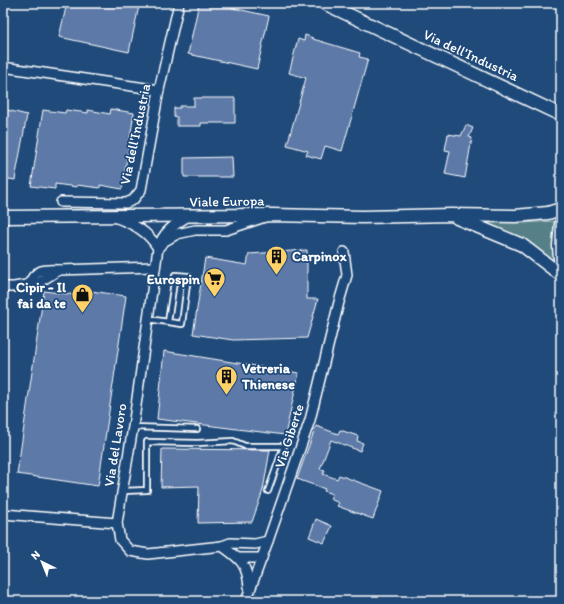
<svg xmlns="http://www.w3.org/2000/svg" width="564" height="604" font-family="Itim,sans-serif">
  <rect width="100%" height="100%" fill="#1f4a7a"/>
  <filter id="ink" filterUnits="userSpaceOnUse"><feTurbulence type="fractalNoise" baseFrequency=".025" numOctaves="2"/><feDisplacementMap in="SourceGraphic" scale="8" xChannelSelector="R" yChannelSelector="G"/><feConvolveMatrix kernelMatrix="1 2 1 2 8 2 1 2 1" color-interpolation-filters="sRGB"/></filter>
  <g filter="url(#ink)">
    <path fill="#558088" stroke="#aac0c4" d="M464,220L524,223L555,221V262L523,240Z"/>
    <g fill="#5d79a7" stroke="#fff">
      <path d="M67,3H124L139,6L129,52L59,37Z"/>
      <path d="M199,3H220L219,5L269,16L257,69L188,54Z"/>
      <path d="M305,35L313,38V39L360,53L359,57L368,59L342,151L325,146L321,159L306,155L308,151L287,145L306,78L289,73L298,39L304,41Z"/>
      <path d="M194,98H235V123H201V126H177V117H174V108H180V106H194Z"/>
      <path d="M3,109L27,115L15,180L3,178Z"/>
      <path d="M111,109L134,113L122,189L100,185V188L77,185V187L55,184V189L31,186L43,110L65,113L66,110L88,113V110L110,114Z"/>
      <path d="M466,125L473,128L469,137L472,138L465,178L445,174L450,151L445,150L448,134L461,136Z"/>
      <path d="M232,157L233,177H184V158Z"/>
      <path d="M307,250V299H318L307,338L233,340L193,334L205,258L247,265L249,254Z"/>
      <path d="M77,289L126,296L98,486L17,474L44,291L76,295Z"/>
      <path d="M164,351L299,373L285,435L157,419Z"/>
      <path d="M316,426L338,434L340,430L358,436L357,441L363,443L360,451L331,440L320,469L325,470L323,474L337,479L339,475L383,491L373,519L337,506L339,503L330,499L332,494L324,491L325,489L297,479Z"/>
      <path d="M162,449L270,450L263,490L252,522L198,523L199,486L161,487Z"/>
      <path d="M316,519L332,526L324,543L309,537Z"/>
    </g>
    <g fill="none" stroke-linecap="round" stroke-linejoin="round">
      <defs>
        <g id="lane">
          <path d="M148,319L182,324L188,276L175,275L168,322"/>
          <path d="M133,427L197,429"/>
          <path d="M123,491L147,490V442L198,443L233,441L245,446H284L268,491"/>
        </g>
        <g id="street">
          <path d="M3,67L159,90"/>
          <path d="M61,202L126,203L133,200L141,190L159,90L179,3"/>
          <path d="M188,216C174,225 163,232 158,248L133,427L117,523L120,540L130,551L148,554L222,546L230,543L255,544L268,541"/>
          <path d="M117,218C135,225 147,231 158,248"/>
          <path d="M160,246L163,242L177,234L195,230H226L265,217"/>
          <path d="M29,285C34,269 45,269 59,270L155,267"/>
          <path d="M3,287H14L38,283L59,270"/>
          <path d="M3,514L117,523"/>
          <path d="M222,546C240,559 247,563 249,587"/>
          <path d="M239,558H262"/>
          <path d="M246,601L268,541L310,420L339,302L347,275L344,252"/>
        </g>
        <g id="secondary">
          <path d="M324,3L561,115"/>
          <path d="M3,217L272,215L363,217L451,215L515,216L548,213L561,209"/>
          <path d="M457,218L522,245L561,275"/>
          <path d="M561,224L559,246L561,271"/>
        </g>
      </defs>
      <use href="#lane" stroke="#fff" stroke-width="8"/>
      <use href="#street" stroke="#fff" stroke-width="12"/>
      <use href="#secondary" stroke="#fff" stroke-width="15"/>
      <use href="#lane" stroke="#1f4a7a" stroke-width="4.5"/>
      <use href="#street" stroke="#1f4a7a" stroke-width="9"/>
      <use href="#secondary" stroke="#1f4a7a" stroke-width="12"/>
    </g>
  </g>
  <defs>
    <symbol id="building-pin" viewBox="-11 -11 22 30"><path d="M0 17L-7.5 6A9.5 9.5 0 1 1 7.5 6Z" fill="#ffd166" stroke="#1f4a7a"/><path d="M-4-6H4V6H1V3H-1V6H-4ZM-2.5-4.3h1.7v1.8h-1.7ZM.8-4.3h1.7v1.8H.8ZM-2.5-1h1.7V.8h-1.7ZM.8-1h1.7V.8H.8Z" fill="#111"/></symbol>
    <symbol id="supermarket-pin" viewBox="-11 -11 22 30"><path d="M0 17L-7.5 6A9.5 9.5 0 1 1 7.5 6Z" fill="#ffd166" stroke="#1f4a7a"/><path d="M-6-5.5h2.5l.6 2H6L4.5 2H-2.5L-4.4-4H-6ZM-1.5 3.2a1.3 1.3 0 1 0 .1 0ZM3 3.2a1.3 1.3 0 1 0 .1 0Z" fill="#111"/></symbol>
    <symbol id="shop-pin" viewBox="-11 -11 22 30"><path d="M0 17L-7.5 6A9.5 9.5 0 1 1 7.5 6Z" fill="#ffd166" stroke="#1f4a7a"/><path d="M-5-2.5h2.3a2.7 3.5 0 0 1 5.4 0H5L5.5 6h-11ZM-1.5-2.5h3a1.5 2.3 0 0 0-3 0Z" fill="#111"/></symbol>
  </defs>
  <g fill-rule="evenodd">
    <use href="#building-pin" x="264" y="244" width="25" height="34"/>
    <use href="#supermarket-pin" x="202" y="266" width="25" height="34"/>
    <use href="#shop-pin" x="70" y="282" width="25" height="34"/>
    <use href="#building-pin" x="214" y="364" width="25" height="34"/>
  </g>
  <g text-anchor="middle" stroke-width="3.5" stroke-linejoin="round" paint-order="stroke">
    <g font-size="14" fill="#fff" stroke="#1f4a7a">
      <text transform="translate(471 55) rotate(25)" y="5">Via dell'Industria</text>
      <text transform="translate(135 134) rotate(-78)" y="5">Via dell'Industria</text>
      <text transform="translate(227 201) rotate(-1)" y="5">Viale Europa</text>
      <text transform="translate(289 436) rotate(-72)" y="5">Via Giberte</text>
      <text transform="translate(115 445) rotate(-81)" y="5">Via del Lavoro</text>
    </g>
    <g font-size="14" font-weight="bold" fill="#fff" stroke="#1f4a7a" text-anchor="start">
      <text x="292" y="261">Carpinox</text>
      <text x="200" y="284" text-anchor="end">Eurospin</text>
      <text x="66" y="292" text-anchor="end">Cipir - Il<tspan x="66" dy="16">fai da te</tspan></text>
      <text x="242" y="373">Vetreria<tspan x="242" dy="16">Thienese</tspan></text>
    </g>
  </g>
  <rect width="564" height="604" fill="none" stroke="#1f4a7a" stroke-width="16"/>
  <rect x="8" y="8" width="548" height="588" fill="none" stroke="#fff" stroke-width="1.5" filter="url(#ink)"/>
  <g transform="translate(42 562) rotate(317)" stroke="#1f4a7a" stroke-width="3" paint-order="stroke">
  <path d="M0-3L7 15L0 10L-7 15Z" fill="#ffffff"/>
  <text y="-6" font-size="11" font-weight="bold" text-anchor="middle" fill="#ffffff">N</text>
  </g>
</svg>
